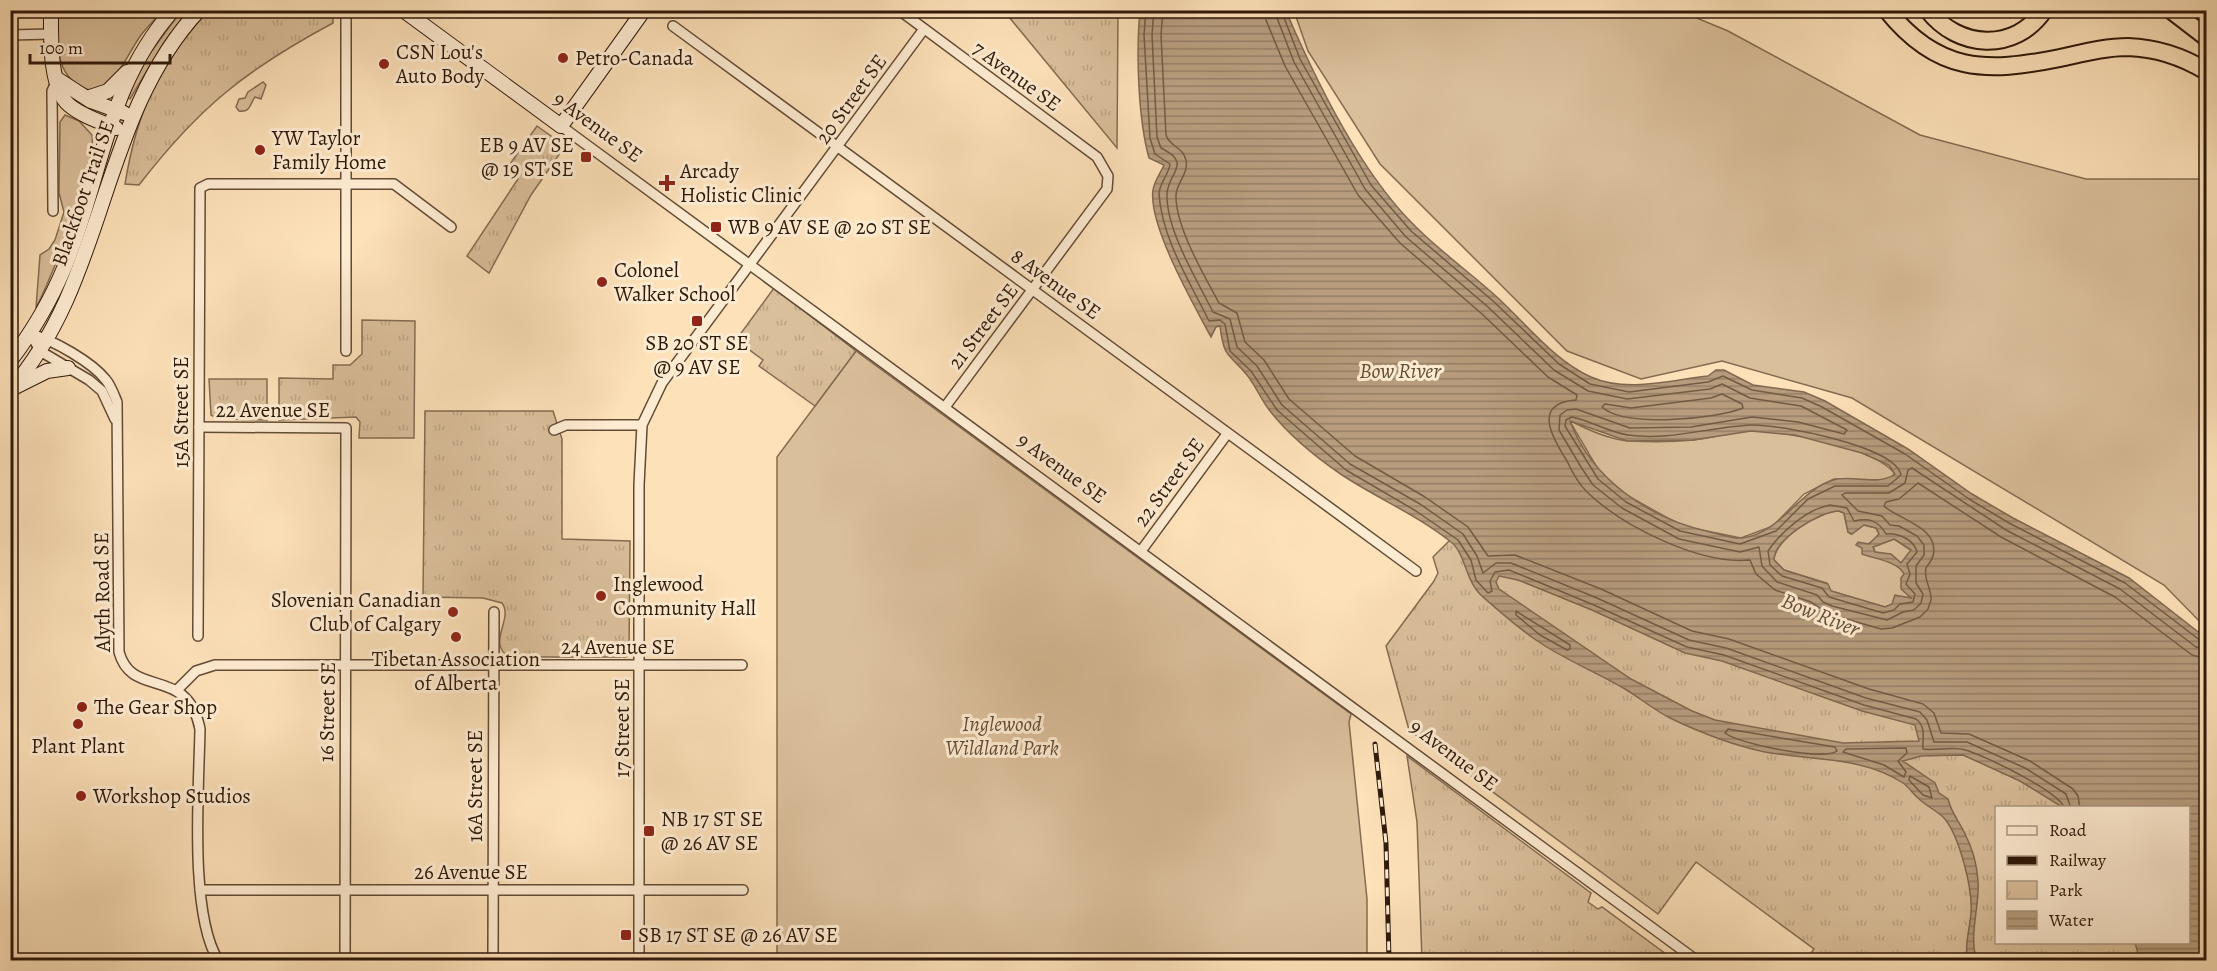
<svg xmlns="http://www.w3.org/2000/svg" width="2217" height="971" font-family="Alegreya,serif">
  <defs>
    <pattern id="park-tufts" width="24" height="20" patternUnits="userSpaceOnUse" patternTransform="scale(1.5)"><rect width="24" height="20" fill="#dabf9b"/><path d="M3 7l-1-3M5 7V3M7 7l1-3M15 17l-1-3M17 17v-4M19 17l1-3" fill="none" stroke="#bba484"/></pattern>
    <pattern id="water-rules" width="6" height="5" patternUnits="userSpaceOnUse" patternTransform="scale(1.5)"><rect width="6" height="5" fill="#b79d7e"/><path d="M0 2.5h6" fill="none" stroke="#957f65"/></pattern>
  </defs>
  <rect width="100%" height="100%" fill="#fde1b9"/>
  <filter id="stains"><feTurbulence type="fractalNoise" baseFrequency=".00333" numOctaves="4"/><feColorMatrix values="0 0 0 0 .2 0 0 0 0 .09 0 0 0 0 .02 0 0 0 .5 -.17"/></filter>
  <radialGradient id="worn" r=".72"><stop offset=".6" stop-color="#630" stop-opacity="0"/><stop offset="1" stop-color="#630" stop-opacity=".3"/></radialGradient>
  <g fill="#dabf9b" stroke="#846c52" stroke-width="1.5">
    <path d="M59,11H163C155,19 148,26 141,35C129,51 118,82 98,89C89,92 80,87 73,81C54,65 57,33 59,11Z"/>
    <path d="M181,11H188L165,41L130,99L127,97L148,56Z"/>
    <path d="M1294,11H1680L1728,31L1920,135L2086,179H2206V628L2164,585L1852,398L1722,361L1641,379L1567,351L1380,164L1308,51Z"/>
    <path d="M65,115L79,121L92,135C97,165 51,278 36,308L40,255L49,249L55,240L64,212L59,193L60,122Z"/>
    <path d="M856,351L1351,714L1349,722L1367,899V960H777V457Z"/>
    <path d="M1569,420C1586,429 1611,440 1630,441C1650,442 1673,442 1694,440C1713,438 1734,431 1753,431C1787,432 1875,447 1895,474L1887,480L1834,479L1804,494L1773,526L1741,538L1682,526L1630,497L1602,476Z"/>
    <path d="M1839,511L1844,513L1848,532L1851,534L1864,525L1876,528L1879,534L1876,539L1862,548C1872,561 1892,557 1902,570C1908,577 1909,590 1911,598L1885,607L1831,591L1827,583L1784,570L1774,560C1774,539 1820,511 1839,511Z"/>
    <path d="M1894,539L1912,551L1901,563L1895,558L1875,552L1873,547Z"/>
  </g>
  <g fill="url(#park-tufts)" stroke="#846c52" stroke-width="1.5">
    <path d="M208,11H333V23C247,69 199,107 139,185L125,184C137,110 158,66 208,11Z"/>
    <path d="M1004,11H1118L1117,148Z"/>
    <path d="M263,82L266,85L261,99L255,97C250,103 251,113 239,111L236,107L239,99L245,98L248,92Z"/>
    <path d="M537,126L565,146L531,195L489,273L467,256L518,179L505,171Z"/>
    <path d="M774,288L856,351L815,406L759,366L763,360L736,340Z"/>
    <path d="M362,320L415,321L414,438H359L360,422L356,417L279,420V378L333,379V365H350L362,354Z"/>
    <path d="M209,379H267V420L218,419L211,415Z"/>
    <path d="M425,411H553L562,439V539L630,541L629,654L626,657H509C486,643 514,619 502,603L483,598L423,597Z"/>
    <path d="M1453,537L1965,715L2102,807L1996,808V942L2182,943V960H1806L1814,949L1696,862L1658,914L1409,730L1386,646L1434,581L1438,573L1433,557Z"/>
    <path d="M1407,756L1591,893L1588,902L1598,909L1602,907L1674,960H1422L1417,822Z"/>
  </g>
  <path fill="url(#water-rules)" stroke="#816850" stroke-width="1.5" fill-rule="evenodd" d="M1140,11H1286C1316,81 1361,174 1416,227C1442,253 1472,274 1498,298C1527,325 1555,361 1591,377C1627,393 1671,380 1708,376L1716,370H1724L1753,385L1804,392L1825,401L1908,449L1972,494L2013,518L2129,578L2206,638V960H2140L2135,943L2188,942V808L2062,807L2020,781L1963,755L1921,756L1903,761L1935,783L1939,793L1948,799C1951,812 1958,820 1964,832C1972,847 1977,864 1978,881C1980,906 1968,937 1977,960H1968C1964,945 1970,929 1971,913C1973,889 1959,835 1944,818C1936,810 1926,806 1918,798C1913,794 1909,787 1903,783C1862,756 1813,761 1765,752C1732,745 1699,732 1670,718C1654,710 1640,698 1625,689C1596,672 1563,659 1536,640C1517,627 1499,611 1482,596C1465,581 1466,554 1451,542C1417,515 1377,498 1342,475C1317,458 1288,434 1270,411C1261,400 1256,386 1247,375C1228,352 1224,359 1220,326L1216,327L1211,337C1194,305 1148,225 1153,190C1154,182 1161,172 1164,165L1149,158C1138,118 1136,52 1140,11ZM1570,421L1627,441L1693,440L1751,431L1795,435L1862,453L1889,465L1895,474C1877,487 1853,474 1833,480C1798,491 1780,534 1742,538C1733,539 1720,534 1710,532C1650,519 1592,480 1570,421ZM1839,511L1844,513L1848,532L1852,534L1864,525L1876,528L1879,534L1869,544L1858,542L1856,545L1862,548V554C1875,559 1897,561 1904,574L1901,578V589L1911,598L1895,595L1892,604L1885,607L1831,591L1828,584L1784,570L1774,560C1774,539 1820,511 1839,511ZM1894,539L1911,550L1901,563L1891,554L1875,552L1873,547ZM1499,576L1518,580L1592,610L1685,653L1722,661L1862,711L1915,725L1919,741L1843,743L1715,720L1692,711L1631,679L1499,589L1496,582Z"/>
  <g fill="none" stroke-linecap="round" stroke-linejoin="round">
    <g stroke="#735b44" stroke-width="1.5">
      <path d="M1146,10L1144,35L1150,138L1155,154L1170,164C1169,174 1159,184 1159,194C1162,239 1190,282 1209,321L1220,320L1225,324L1230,351L1251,371L1277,410L1346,470L1416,511L1458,540L1471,560L1476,580L1488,593L1492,591L1490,581L1495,572L1509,570L1594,605L1687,647L1724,655L1864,705L1916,719C1927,727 1922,740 1923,749C1936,751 1952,746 1965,750C1982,754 2062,793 2064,808"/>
      <path d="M1154,10L1152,35L1157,137L1161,148C1193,164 1168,172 1167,194C1166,230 1197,280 1213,312L1230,319L1237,347L1257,366L1282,405L1350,464L1420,504L1463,534L1477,556L1483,573L1496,563H1511L1597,598L1689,640L1726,648L1866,698L1920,712L1927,720L1934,742H1967L2025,768L2066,794L2071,808"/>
      <path d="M1163,10L1161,35L1166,135C1169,146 1183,147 1186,160C1189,173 1177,182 1176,195C1175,226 1204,275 1219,303L1237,313L1245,342L1264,360L1289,399L1355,456L1425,497L1468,527L1488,556L1515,555L1601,589L1692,631L1729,639L1869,689L1923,704L1934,713L1941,733L1969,734L2030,761L2073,789L2078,796L2080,808"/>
      <path d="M1265,10L1266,20L1285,66L1358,195L1400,243L1482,314L1548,377L1577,395L1576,400C1531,403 1553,439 1567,461C1572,472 1579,484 1587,492C1622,526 1700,565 1750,560L1756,574L1775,590L1811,602L1829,614L1881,629L1892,628L1920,617L1928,609L1931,600C1932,589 1923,579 1926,568C1928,564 1932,561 1933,556C1940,527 1899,520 1884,506L1886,502L1899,499L1918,483L2001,537L2115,597L2192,655L2206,659"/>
      <path d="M1274,10L1294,62L1365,189L1406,237L1488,307L1554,370L1588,391L1627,399L1710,389L1722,384L1750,398L1801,406L1847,430L1844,434L1798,422L1752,417L1691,427L1630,428L1576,409L1567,410L1560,415L1559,430L1581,467L1593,485L1622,508L1679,539L1740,552L1759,547L1762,566L1777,582L1817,595L1823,602L1832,606L1887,620L1903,612L1914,610L1921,603L1923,594L1916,583V566L1924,555V545L1917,536L1899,526L1890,525L1882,516L1858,511L1842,495L1845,493H1889L1905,483L1908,470L1912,468L2006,530L2120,589L2196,647L2206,650"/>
      <path d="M1281,10L1300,59L1371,185L1411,231L1493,301L1559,364L1590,384L1629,392L1708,382L1723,376L1752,390L1802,398L1822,407L1905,454L1969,499L2009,523L2125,583L2201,641L2206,642"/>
      <path d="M1722,394L1742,404L1743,408C1716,419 1624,428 1602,407L1605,404L1631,408L1711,398Z"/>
      <path d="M1572,417C1591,421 1609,432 1628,435C1669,441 1710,427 1751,425C1778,424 1896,446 1901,475L1888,486H1835L1808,499L1776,531L1740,544L1680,531L1626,502L1598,479L1565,426L1566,420Z"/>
      <path d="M1830,505L1847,508L1854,521C1869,518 1878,520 1886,534C1898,533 1914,539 1917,552L1907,564L1910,574L1906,584L1915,594L1913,602L1900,604L1894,610L1883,613L1829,597L1822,588L1782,576L1770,565L1768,551C1781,532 1807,509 1830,505Z"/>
      <path d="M1516,611L1570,645V649L1567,650L1540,635L1516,615Z"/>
      <path d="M1728,729L1835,747L1837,751C1823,761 1739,744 1725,733Z"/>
      <path d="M1906,748L1907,753L1898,761L1906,772L1904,777L1884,765L1843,752L1846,749Z"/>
      <path d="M1910,776L1929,787L1932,798L1923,795L1909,780Z"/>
    </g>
    <defs>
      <g id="street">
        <path d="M899,10L1097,157L1108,176L1107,189L945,407"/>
        <path d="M673,26L1416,571"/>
        <path d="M10,35L51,34"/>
        <path d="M561,126L1696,960"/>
        <path d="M53,211L52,91L57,80"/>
        <path d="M31,334C53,340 92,362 106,380C111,386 114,395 117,402L119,652C132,700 187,664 200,729C199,787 189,913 218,960"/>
        <path d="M31,334L40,351L89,380L102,391L115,419"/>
        <path d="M346,351V10"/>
        <path d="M199,427L346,428L345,960"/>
        <path d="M554,430L566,425H642"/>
        <path d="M1141,551L1227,434"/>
        <path d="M198,636L200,188L208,184H394L451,227"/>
        <path d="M178,689L196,671L215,665H742"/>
        <path d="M200,890H743"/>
        <path d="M493,960L494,612"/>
        <path d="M639,960V485L642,425L662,383L924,29"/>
      </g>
      <g id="secondary">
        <path d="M51,10C51,35 49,88 69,105C82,116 101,122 116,128"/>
        <path d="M403,10L561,126L644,10"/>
        <path d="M57,79L91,101L124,113"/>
        <path d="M87,98L108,91L127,72"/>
        <path d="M10,361C33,331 51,300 65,266C102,178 106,85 173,10"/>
        <path d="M15,387L47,371L68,368"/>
        <path d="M10,390C108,279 98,119 199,10"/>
      </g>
      <g id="highway">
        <path d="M1887,10C1937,73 1986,73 2060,58C2083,53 2105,47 2128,47C2156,48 2183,57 2206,71"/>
        <path d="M1928,10C1958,49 2015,53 2044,10"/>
        <path d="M2171,10L2206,37"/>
      </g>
    </defs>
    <use href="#street" stroke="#624b36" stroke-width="12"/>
    <use href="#secondary" stroke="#2f190a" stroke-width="16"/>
    <use href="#highway" stroke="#2f190a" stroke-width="20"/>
    <use href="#street" stroke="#feecd2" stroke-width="9"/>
    <use href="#secondary" stroke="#feecd2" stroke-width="14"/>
    <use href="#highway" stroke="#fde1b9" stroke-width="16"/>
    <defs>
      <g id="rail">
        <path d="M10,15L25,10"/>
        <path d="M1375,744L1386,843L1389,960"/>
      </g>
    </defs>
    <use href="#rail" stroke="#2f190a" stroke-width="5"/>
    <use href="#rail" stroke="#feecd2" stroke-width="3" stroke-dasharray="9" stroke-linecap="butt"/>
  </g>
  <g fill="#8f2418" stroke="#feecd2" stroke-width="2">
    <circle cx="563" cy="58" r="6"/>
    <circle cx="384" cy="64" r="6"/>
    <circle cx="260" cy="150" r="6"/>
    <rect x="580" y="151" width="12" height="12" rx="3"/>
    <path d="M664 174h6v6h6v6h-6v6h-6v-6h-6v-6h6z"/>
    <rect x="710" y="221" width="12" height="12" rx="3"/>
    <circle cx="602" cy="282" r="6"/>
    <rect x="691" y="315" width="12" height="12" rx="3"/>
    <circle cx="601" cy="596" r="6"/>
    <circle cx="453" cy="612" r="6"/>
    <circle cx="456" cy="637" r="6"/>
    <circle cx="82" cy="707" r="6"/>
    <circle cx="78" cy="724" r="6"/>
    <circle cx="81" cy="796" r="6"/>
    <rect x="643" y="825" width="12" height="12" rx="3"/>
    <rect x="620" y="929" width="12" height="12" rx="3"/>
  </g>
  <g text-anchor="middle" stroke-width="6" stroke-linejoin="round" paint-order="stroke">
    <g font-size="21" fill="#2f190a" stroke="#feecd2" text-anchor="start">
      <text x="396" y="59">CSN Lou's<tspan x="396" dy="24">Auto Body</tspan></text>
      <text x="575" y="65">Petro-Canada</text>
      <text x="272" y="145">YW Taylor<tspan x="272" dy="24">Family Home</tspan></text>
      <text x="574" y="152" text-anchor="end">EB 9 AV SE<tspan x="574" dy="24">@ 19 ST SE</tspan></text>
      <text x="680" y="178">Arcady<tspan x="680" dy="24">Holistic Clinic</tspan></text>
      <text x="728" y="234">WB 9 AV SE @ 20 ST SE</text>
      <text x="614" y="277">Colonel<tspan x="614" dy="24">Walker School</tspan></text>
      <text x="697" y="350" text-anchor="middle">SB 20 ST SE<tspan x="697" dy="24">@ 9 AV SE</tspan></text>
      <text x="613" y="591">Inglewood<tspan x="613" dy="24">Community Hall</tspan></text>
      <text x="441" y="607" text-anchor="end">Slovenian Canadian<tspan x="441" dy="24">Club of Calgary</tspan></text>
      <text x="456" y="666" text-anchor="middle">Tibetan Association<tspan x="456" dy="24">of Alberta</tspan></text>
      <text x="94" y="714">The Gear Shop</text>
      <text x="78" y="753" text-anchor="middle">Plant Plant</text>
      <text x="93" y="803">Workshop Studios</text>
      <text x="661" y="826">NB 17 ST SE<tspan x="661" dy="24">@ 26 AV SE</tspan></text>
      <text x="638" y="942">SB 17 ST SE @ 26 AV SE</text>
    </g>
    <g font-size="21" fill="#2f190a" stroke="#feecd2">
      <text transform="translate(1017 76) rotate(36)" y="7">7 Avenue SE</text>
      <text transform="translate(851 99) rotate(-54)" y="7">20 Street SE</text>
      <text transform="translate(598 127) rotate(36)" y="7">9 Avenue SE</text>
      <text transform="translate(83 193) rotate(-71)" y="7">Blackfoot Trail SE</text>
      <text transform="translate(1056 284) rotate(36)" y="7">8 Avenue SE</text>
      <text transform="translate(983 326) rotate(-53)" y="7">21 Street SE</text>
      <text x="273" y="417">22 Avenue SE</text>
      <text transform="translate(181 412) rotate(-90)" y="7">15A Street SE</text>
      <text transform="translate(1062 468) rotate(36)" y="7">9 Avenue SE</text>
      <text transform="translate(1169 482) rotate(-54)" y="7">22 Street SE</text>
      <text transform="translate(102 592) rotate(-91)" y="7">Alyth Road SE</text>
      <text x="618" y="654">24 Avenue SE</text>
      <text transform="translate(327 712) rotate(-89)" y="7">16 Street SE</text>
      <text transform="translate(622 728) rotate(-90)" y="7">17 Street SE</text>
      <text transform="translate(1454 755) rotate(37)" y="7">9 Avenue SE</text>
      <text transform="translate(475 786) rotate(-90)" y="7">16A Street SE</text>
      <text x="471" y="879">26 Avenue SE</text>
    </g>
    <g font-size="21" font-style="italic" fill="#624b36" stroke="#feecd2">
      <text x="1002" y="731">Inglewood<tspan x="1002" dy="24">Wildland Park</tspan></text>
    </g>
    <g font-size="22" font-style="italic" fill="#654e38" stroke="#feecd2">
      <text x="1400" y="378">Bow River</text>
      <text transform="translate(1821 614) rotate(22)" y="8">Bow River</text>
    </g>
  </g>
  <rect width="2217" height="971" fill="none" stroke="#fde1b9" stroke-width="36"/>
  <rect x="12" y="12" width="2193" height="947" fill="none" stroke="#2f190a" stroke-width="3"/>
  <rect x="18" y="18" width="2181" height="935" fill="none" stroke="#2f190a" stroke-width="1.5"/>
  <rect x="1995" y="806" width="195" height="138" fill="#feecd2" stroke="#ab9882" stroke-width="1.5"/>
  <rect x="2007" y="826" width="30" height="9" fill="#feecd2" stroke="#ab9882" stroke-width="1.5"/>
  <text x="2049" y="836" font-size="18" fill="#2f190a">Road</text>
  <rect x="2007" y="856" width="30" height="9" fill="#2f190a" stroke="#ab9882" stroke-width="1.5"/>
  <text x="2049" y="866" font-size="18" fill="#2f190a">Railway</text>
  <rect x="2007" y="881" width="30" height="18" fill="url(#park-tufts)" stroke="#ab9882" stroke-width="1.5"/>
  <text x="2049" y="896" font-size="18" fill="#2f190a">Park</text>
  <rect x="2007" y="911" width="30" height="18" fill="url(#water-rules)" stroke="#ab9882" stroke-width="1.5"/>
  <text x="2049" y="926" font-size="18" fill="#2f190a">Water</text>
  <path d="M30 54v9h140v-9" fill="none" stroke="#2f190a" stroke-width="3"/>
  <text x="39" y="54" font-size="18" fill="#2f190a" stroke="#feecd2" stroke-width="4.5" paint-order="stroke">100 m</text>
  <rect width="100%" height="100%" filter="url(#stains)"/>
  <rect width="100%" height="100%" fill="url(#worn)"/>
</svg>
